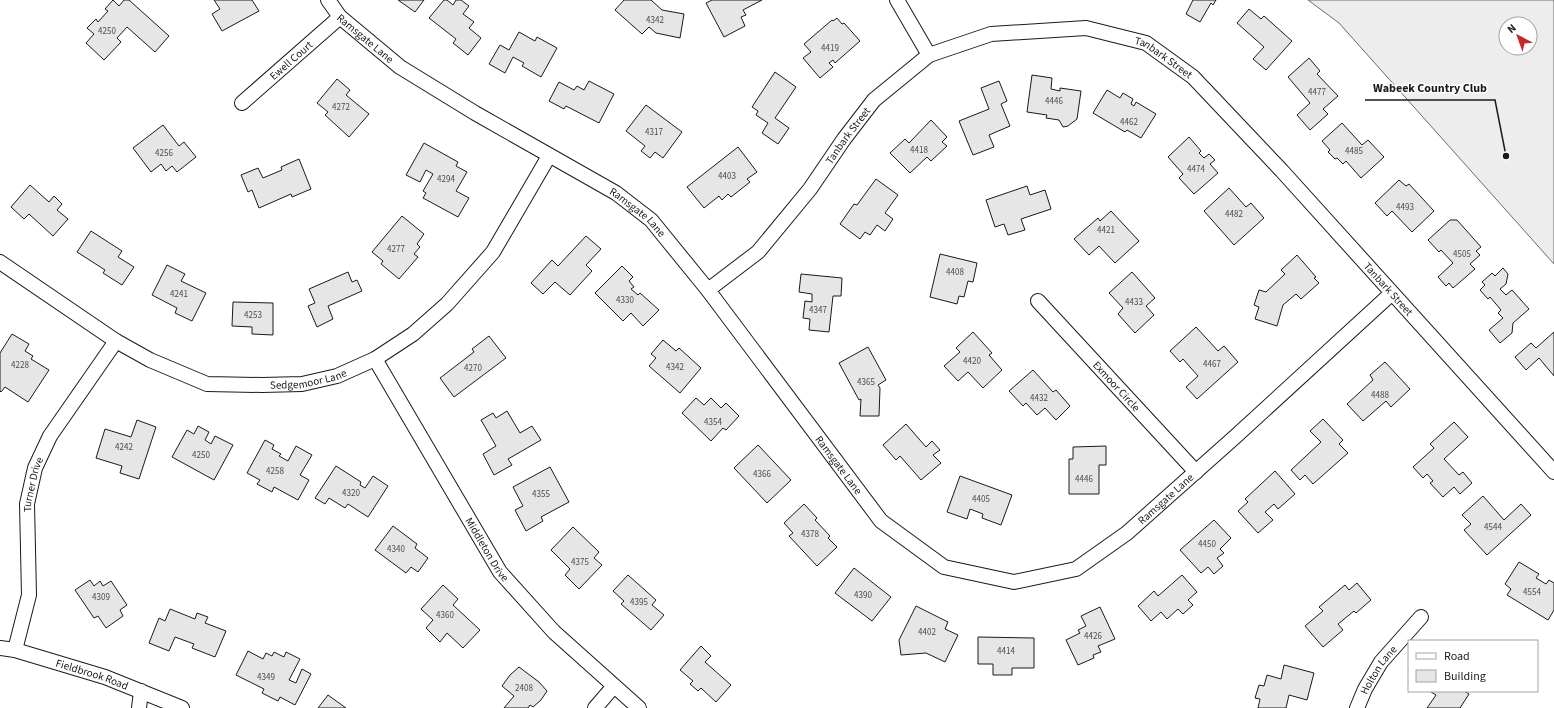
<svg xmlns="http://www.w3.org/2000/svg" width="1554" height="708" font-family="'Source Sans 3',sans-serif">
  <rect width="100%" height="100%" fill="#fff"/>
  <path fill="#ededed" stroke="#6a6a6a" fill-rule="evenodd" d="M1308,0H1554V264L1339,23ZM1506,24H1530V48H1506Z"/>
  <g fill="#e6e6e6" stroke="#1a1a1a">
    <path d="M113,0L119,6L124,0H129L169,36L155,52L127,27L117,38L121,42L104,60L86,43L94,34L87,28L96,19L98,22L108,11L105,9Z"/>
    <path d="M214,0H252L259,11L222,31L212,14L220,9Z"/>
    <path d="M398,0H424L415,12Z"/>
    <path d="M444,0H447L453,5L456,0H461L469,6L463,14L474,22L469,28L481,38L468,55L453,43L456,39L429,18Z"/>
    <path d="M624,0H651L662,10L684,14L680,38L656,33L649,27L642,34L615,10Z"/>
    <path d="M712,0H762L743,10L746,15L741,17L745,26L724,37L706,3Z"/>
    <path d="M1193,0H1216L1213,5L1211,3L1200,22L1186,14Z"/>
    <path d="M1249,9L1261,19L1264,16L1292,41L1266,70L1253,59L1264,47L1237,23Z"/>
    <path d="M837,18L842,24L844,23L860,41L835,63L833,60L829,63L833,67L820,78L803,58L811,52L804,44L832,20L833,21Z"/>
    <path d="M519,32L535,41L537,37L557,48L541,77L522,66L524,63L513,57L505,73L489,64L500,45L509,50Z"/>
    <path d="M1309,58L1320,71L1317,74L1338,96L1323,109L1328,114L1310,130L1297,115L1310,103L1288,77Z"/>
    <path d="M775,72L796,87L775,118L789,128L778,144L762,133L768,123L756,115L758,111L752,107Z"/>
    <path d="M1032,75L1052,78L1051,89L1060,91V88L1081,91L1077,119L1068,126L1063,127L1059,120L1046,118L1047,115L1027,112Z"/>
    <path d="M337,79L350,90L346,95L369,114L349,137L325,115L328,112L317,103Z"/>
    <path d="M589,81L614,94L599,123L566,106L564,109L549,101L559,82L574,90L577,86L584,90Z"/>
    <path d="M999,81L1007,101L1001,104L1010,126L989,135L994,147L973,155L959,121L989,109L981,88Z"/>
    <path d="M1107,90L1120,98L1123,93L1133,99L1131,104L1134,106L1136,102L1156,114L1141,138L1127,130L1125,132L1093,113Z"/>
    <path d="M646,105L682,132L663,158L655,152L650,158L641,151L645,146L626,131Z"/>
    <path d="M931,120L947,137L942,142L947,146L931,161L927,157L910,173L890,153L905,139L909,143Z"/>
    <path d="M1342,123L1362,145L1368,140L1384,157L1361,178L1346,161L1343,164L1337,158L1335,159L1328,152L1330,150L1322,141Z"/>
    <path d="M163,125L179,146L184,142L196,157L177,172L172,166L166,171L161,164L151,172L133,148Z"/>
    <path d="M1189,137L1201,151L1199,153L1204,158L1209,154L1215,160L1210,164L1218,173L1194,194L1179,178L1183,174L1168,157Z"/>
    <path d="M424,143L458,162L456,166L467,172L456,191L469,198L458,217L423,198L426,193L423,191L433,174L426,170L420,182L406,175Z"/>
    <path d="M738,147L757,172L747,179L750,182L731,197L728,194L722,200L719,196L704,208L687,187Z"/>
    <path d="M299,159L311,189L292,197L291,194L259,208L252,190L248,192L241,175L258,168L263,178L282,170L281,167Z"/>
    <path d="M876,179L898,195L885,213L893,219L885,231L877,225L870,235L865,232L860,239L840,224L854,204L857,205Z"/>
    <path d="M1399,180L1406,186L1409,184L1434,211L1412,232L1392,211L1387,216L1375,203Z"/>
    <path d="M30,185L49,202L54,196L62,204L57,210L68,219L53,236L29,214L24,219L11,207Z"/>
    <path d="M1027,186L1030,195L1045,190L1051,209L1021,219L1025,230L1008,235L1004,224L995,227L986,200Z"/>
    <path d="M1229,188L1246,207L1251,203L1264,218L1234,245L1204,211Z"/>
    <path d="M1111,211L1139,241L1115,263L1099,246L1089,255L1074,239L1098,218L1100,221Z"/>
    <path d="M402,216L424,234L417,244L420,247L414,254L418,257L399,279L381,264L383,261L372,252Z"/>
    <path d="M1450,220H1457L1481,247L1476,251L1480,255L1470,264L1475,269L1453,288L1449,283L1446,286L1438,277L1453,263L1441,250L1439,252L1428,240Z"/>
    <path d="M91,231L122,251L118,257L134,267L122,285L103,273L105,270L77,252Z"/>
    <path d="M586,236L601,249L586,265L592,271L570,295L555,282L543,294L531,283L552,260L558,266Z"/>
    <path d="M940,254L977,263L973,282L968,281L964,297L959,296L957,304L930,297Z"/>
    <path d="M1297,255L1316,277L1314,278L1319,283L1301,299L1296,294L1283,305L1277,326L1255,319L1259,307L1254,305L1259,290L1266,292L1285,274L1281,270Z"/>
    <path d="M167,265L185,274L181,281L206,293L192,321L175,313L177,308L152,295Z"/>
    <path d="M622,266L633,277L629,281L634,287L631,289L638,295L640,293L659,310L643,326L631,313L623,321L595,293Z"/>
    <path d="M1503,268L1508,274L1506,284L1500,289L1506,295L1512,290L1529,309L1513,323L1512,333L1500,343L1489,330L1503,318L1498,313L1501,310L1490,297L1488,299L1480,290L1485,285L1482,282L1492,273L1495,276Z"/>
    <path d="M348,272L352,282L357,280L362,291L328,306L333,319L317,327L308,306L315,303L309,289Z"/>
    <path d="M1132,272L1155,298L1146,306L1154,315L1135,333L1118,314L1123,308L1109,293Z"/>
    <path d="M801,274L842,278L841,296H833L829,332L809,330L810,319L803,318L805,301L812,302V294L799,292Z"/>
    <path d="M233,302L273,303V335L252,334V327L232,326Z"/>
    <path d="M1196,327L1218,351L1224,346L1238,362L1197,399L1186,387L1198,376L1183,359L1180,362L1170,351Z"/>
    <path d="M973,332L992,353L989,355L1002,370L983,388L968,372L958,381L944,366L960,352L956,348Z"/>
    <path d="M1554,332V376L1539,358L1526,370L1515,357L1531,343L1536,348Z"/>
    <path d="M12,334L29,344L25,351L33,356L31,359L49,370L28,402L5,387L1,392L0,391V353Z"/>
    <path d="M489,336L506,358L454,397L440,378L474,352L472,349Z"/>
    <path d="M663,340L676,351L679,348L701,368L680,393L649,366L656,358L651,354Z"/>
    <path d="M868,347L886,380L878,385L880,388L879,416H860L861,399L859,400L839,363Z"/>
    <path d="M1385,362L1410,389L1391,407L1386,401L1363,421L1347,404L1373,380L1370,375Z"/>
    <path d="M1033,370L1053,392L1056,390L1070,406L1056,420L1045,408L1037,415L1026,403L1023,406L1009,391Z"/>
    <path d="M696,398L704,405L711,398L721,408L726,403L739,416L726,430L723,428L711,441L682,413Z"/>
    <path d="M507,411L520,433L532,426L541,440L508,459L512,465L494,475L483,454L496,446L481,420L493,413L496,418Z"/>
    <path d="M1323,419L1343,440L1339,444L1348,453L1313,484L1305,475L1300,480L1291,470L1321,442L1310,431Z"/>
    <path d="M137,420L156,427L139,479L120,473L122,466L96,458L105,429L131,437Z"/>
    <path d="M1454,422L1468,437L1444,459L1459,475L1463,472L1472,483L1460,494L1454,487L1443,497L1430,483L1433,481L1427,474L1423,478L1413,467L1434,448L1430,444Z"/>
    <path d="M906,424L926,447L932,441L940,450L933,455L941,463L921,480L900,456L896,460L883,445Z"/>
    <path d="M198,426L209,432L205,440L211,444L215,436L233,445L214,480L172,457L187,430L194,434Z"/>
    <path d="M265,440L274,445L272,449L281,454L279,456L288,461L296,446L312,455L300,475L309,480L298,500L274,487L272,492L257,484L260,480L247,473Z"/>
    <path d="M758,445L791,480L767,503L734,468Z"/>
    <path d="M1106,446V465H1099V494H1069V459H1073V447Z"/>
    <path d="M336,466L361,482L360,485L365,488L373,476L388,486L368,517L348,504L345,508L329,498L325,504L315,498Z"/>
    <path d="M550,467L569,502L541,517L543,521L526,531L515,510L523,506L513,487Z"/>
    <path d="M1275,471L1295,494L1278,509L1274,504L1265,512L1273,520L1258,533L1238,511L1248,502L1245,499Z"/>
    <path d="M960,476L1012,495L1001,525L982,518L983,514L970,509L967,519L947,512Z"/>
    <path d="M1483,496L1504,520L1521,504L1531,515L1487,555L1464,530L1471,524L1462,515Z"/>
    <path d="M804,504L817,518L815,520L830,536L828,538L837,547L817,566L789,536L793,533L784,523Z"/>
    <path d="M1214,520L1231,538L1220,549L1224,553L1217,558L1223,566L1214,574L1208,567L1201,573L1180,550Z"/>
    <path d="M393,526L417,544L415,548L428,558L418,572L411,567L406,573L375,550Z"/>
    <path d="M573,527L599,552L594,558L602,565L579,589L565,575L570,569L551,550Z"/>
    <path d="M1519,562L1539,574L1536,578L1546,584L1549,580L1554,583V610L1548,620L1507,595L1511,589L1505,584Z"/>
    <path d="M854,568L891,597L872,621L835,593Z"/>
    <path d="M628,575L656,600L652,605L664,615L651,630L621,604L624,601L613,591Z"/>
    <path d="M1182,575L1197,592L1188,600L1193,605L1183,614L1178,609L1167,619L1161,612L1151,621L1138,606L1154,591L1158,596Z"/>
    <path d="M90,580L94,586L100,581L103,586L111,581L127,605L120,610L123,616L106,628L98,616L94,618L75,590Z"/>
    <path d="M1357,583L1371,600L1356,613L1354,611L1338,624L1343,630L1323,647L1305,626L1323,611L1319,607L1345,585L1349,590Z"/>
    <path d="M443,585L458,599L453,605L480,630L463,648L447,633L440,642L426,628L433,620L421,609Z"/>
    <path d="M916,606L948,622L945,629L958,635L945,662L926,653L901,655L899,640Z"/>
    <path d="M1100,607L1115,639L1098,646L1101,652L1093,655L1094,658L1078,665L1066,640L1080,633L1078,630L1086,626L1081,616Z"/>
    <path d="M170,609L195,619L197,613L208,617L205,623L226,631L215,657L192,648L194,644L175,637L169,651L149,643L159,618L165,621Z"/>
    <path d="M978,637L1034,638V668H1012V675H993V664H978Z"/>
    <path d="M701,646L711,656L705,662L731,685L716,702L701,688L698,691L690,684L693,681L680,670Z"/>
    <path d="M248,651L263,659L266,653L272,656L274,652L284,657L286,652L300,659L289,680L296,683L302,669L311,674L295,705L280,697L278,701L262,693L264,689L236,675Z"/>
    <path d="M1284,665L1314,673L1307,700L1289,695L1286,708H1258L1260,699L1255,698L1259,685L1264,686L1267,675L1281,679Z"/>
    <path d="M519,667L539,682L547,691L541,700L533,707L530,705L528,708H504L514,696L502,686L510,675Z"/>
    <path d="M1432,691H1464L1469,694L1460,708H1427L1436,695L1431,692Z"/>
    <path d="M328,695L346,708H318Z"/>
  </g>
  <g fill="none" stroke-linecap="round" stroke-linejoin="round">
    <defs>
      <g id="minor">
        <path id="s1" d="M328,0L340,17L400,67L475,113L616,193L651,220L708,290L881,521L944,567L1014,582L1076,569L1127,533L1236,436L1392,293"/>
        <path d="M897,0L929,55"/>
        <path id="s2" d="M242,103L340,17"/>
        <path id="s3" d="M0,262L116,341L150,360L207,384L262,385L302,384L337,376L375,359L413,334L447,304L493,252L549,156"/>
        <path id="s4" d="M708,290L758,252L810,189L844,139L874,100L929,55L991,34L1086,28L1146,43L1193,77L1282,171L1554,472"/>
        <path id="s5" d="M1038,301L1196,472"/>
        <path id="s6" d="M375,359L500,572L554,632L639,708"/>
        <path id="s7" d="M0,648L15,650L105,677L182,708"/>
        <path id="s8" d="M15,650L29,595L27,504L35,468L50,436L116,341"/>
        <path d="M139,708L141,691"/>
        <path d="M595,708L614,686"/>
        <path id="s9" d="M1357,708L1365,689L1381,662L1421,617"/>
      </g>
    </defs>
    <use href="#minor" stroke="#1a1a1a" stroke-width="16"/>
    <use href="#minor" stroke="#fff" stroke-width="14"/>
  </g>
  <g text-anchor="middle" stroke-width="3" stroke-linejoin="round" paint-order="stroke">
    <g font-size="9" fill="#4d4d4d">
      <text x="655" y="23">4342</text>
      <text x="107" y="34">4250</text>
      <text x="830" y="51">4419</text>
      <text x="1317" y="95">4477</text>
      <text x="1054" y="104">4446</text>
      <text x="341" y="110">4272</text>
      <text x="1129" y="125">4462</text>
      <text x="654" y="135">4317</text>
      <text x="919" y="153">4418</text>
      <text x="1354" y="154">4485</text>
      <text x="164" y="156">4256</text>
      <text x="1196" y="172">4474</text>
      <text x="727" y="179">4403</text>
      <text x="446" y="182">4294</text>
      <text x="1405" y="210">4493</text>
      <text x="1234" y="217">4482</text>
      <text x="1106" y="233">4421</text>
      <text x="396" y="252">4277</text>
      <text x="1462" y="257">4505</text>
      <text x="955" y="275">4408</text>
      <text x="179" y="297">4241</text>
      <text x="625" y="303">4330</text>
      <text x="1134" y="305">4433</text>
      <text x="818" y="313">4347</text>
      <text x="253" y="318">4253</text>
      <text x="972" y="364">4420</text>
      <text x="1212" y="367">4467</text>
      <text x="20" y="368">4228</text>
      <text x="675" y="370">4342</text>
      <text x="473" y="371">4270</text>
      <text x="866" y="385">4365</text>
      <text x="1380" y="398">4488</text>
      <text x="1039" y="401">4432</text>
      <text x="713" y="425">4354</text>
      <text x="124" y="450">4242</text>
      <text x="201" y="458">4250</text>
      <text x="275" y="474">4258</text>
      <text x="762" y="477">4366</text>
      <text x="1084" y="482">4446</text>
      <text x="351" y="496">4320</text>
      <text x="541" y="497">4355</text>
      <text x="981" y="502">4405</text>
      <text x="1493" y="530">4544</text>
      <text x="810" y="537">4378</text>
      <text x="1207" y="547">4450</text>
      <text x="396" y="552">4340</text>
      <text x="580" y="565">4375</text>
      <text x="1532" y="595">4554</text>
      <text x="863" y="598">4390</text>
      <text x="101" y="600">4309</text>
      <text x="639" y="605">4395</text>
      <text x="445" y="618">4360</text>
      <text x="927" y="635">4402</text>
      <text x="1093" y="639">4426</text>
      <text x="1006" y="654">4414</text>
      <text x="266" y="680">4349</text>
      <text x="524" y="691">2408</text>
    </g>
    <g font-size="11" fill="#1a1a1a" stroke="#fff">
      <text dy="4" stroke="none"><textPath href="#s1" startOffset="54">Ramsgate Lane</textPath></text>
      <text dy="4" stroke="none"><textPath href="#s4" startOffset="570">Tanbark Street</textPath></text>
      <text dy="4" stroke="none"><textPath href="#s2" startOffset="65">Ewell Court</textPath></text>
      <text dy="4" stroke="none"><textPath href="#s4" startOffset="210">Tanbark Street</textPath></text>
      <text dy="4" stroke="none"><textPath href="#s1" startOffset="378">Ramsgate Lane</textPath></text>
      <text dy="4" stroke="none"><textPath href="#s4" startOffset="894">Tanbark Street</textPath></text>
      <text dy="4" stroke="none"><textPath href="#s3" startOffset="343">Sedgemoor Lane</textPath></text>
      <text dy="4" stroke="none"><textPath href="#s5" startOffset="116">Exmoor Circle</textPath></text>
      <text dy="4" stroke="none"><textPath href="#s1" startOffset="702">Ramsgate Lane</textPath></text>
      <text dy="4" stroke="none"><textPath href="#s8" startOffset="168">Turner Drive</textPath></text>
      <text dy="4" stroke="none"><textPath href="#s1" startOffset="1099">Ramsgate Lane</textPath></text>
      <text dy="4" stroke="none"><textPath href="#s6" startOffset="221">Middleton Drive</textPath></text>
      <text dy="4" stroke="none"><textPath href="#s9" startOffset="44">Holton Lane</textPath></text>
      <text dy="4" stroke="none"><textPath href="#s7" startOffset="96">Fieldbrook Road</textPath></text>
    </g>
  </g>
  <path fill="none" stroke="#1a1a1a" stroke-width="1.5" d="M1506 156L1495 100H1365"/>
  <circle fill="#1a1a1a" stroke="#fff" stroke-width="1.5" cx="1506" cy="156" r="4"/>
  <g font-size="12" text-anchor="middle" font-weight="bold" fill="#1a1a1a" stroke="#fff" stroke-width="3" stroke-linejoin="round" paint-order="stroke">
    <text x="1430" y="92">Wabeek Country Club</text>
  </g>
  <rect x="1408" y="640" width="130" height="52" fill="#ffffff" stroke="#a3a3a3"/>
  <rect x="1416" y="653" width="20" height="6" fill="#ffffff" stroke="#a3a3a3"/>
  <text x="1444" y="660" font-size="12" fill="#1a1a1a">Road</text>
  <rect x="1416" y="670" width="20" height="12" fill="#e6e6e6" stroke="#a3a3a3"/>
  <text x="1444" y="680" font-size="12" fill="#1a1a1a">Building</text>
  <g transform="translate(1518 36) rotate(319)"><circle r="19" fill="#ffffff" stroke="#a3a3a3"/>
  <path d="M0-3L7 15L0 10L-7 15Z" fill="#c62828"/>
  <text y="-6" font-size="11" font-weight="bold" text-anchor="middle" fill="#1a1a1a">N</text>
  </g>
</svg>
